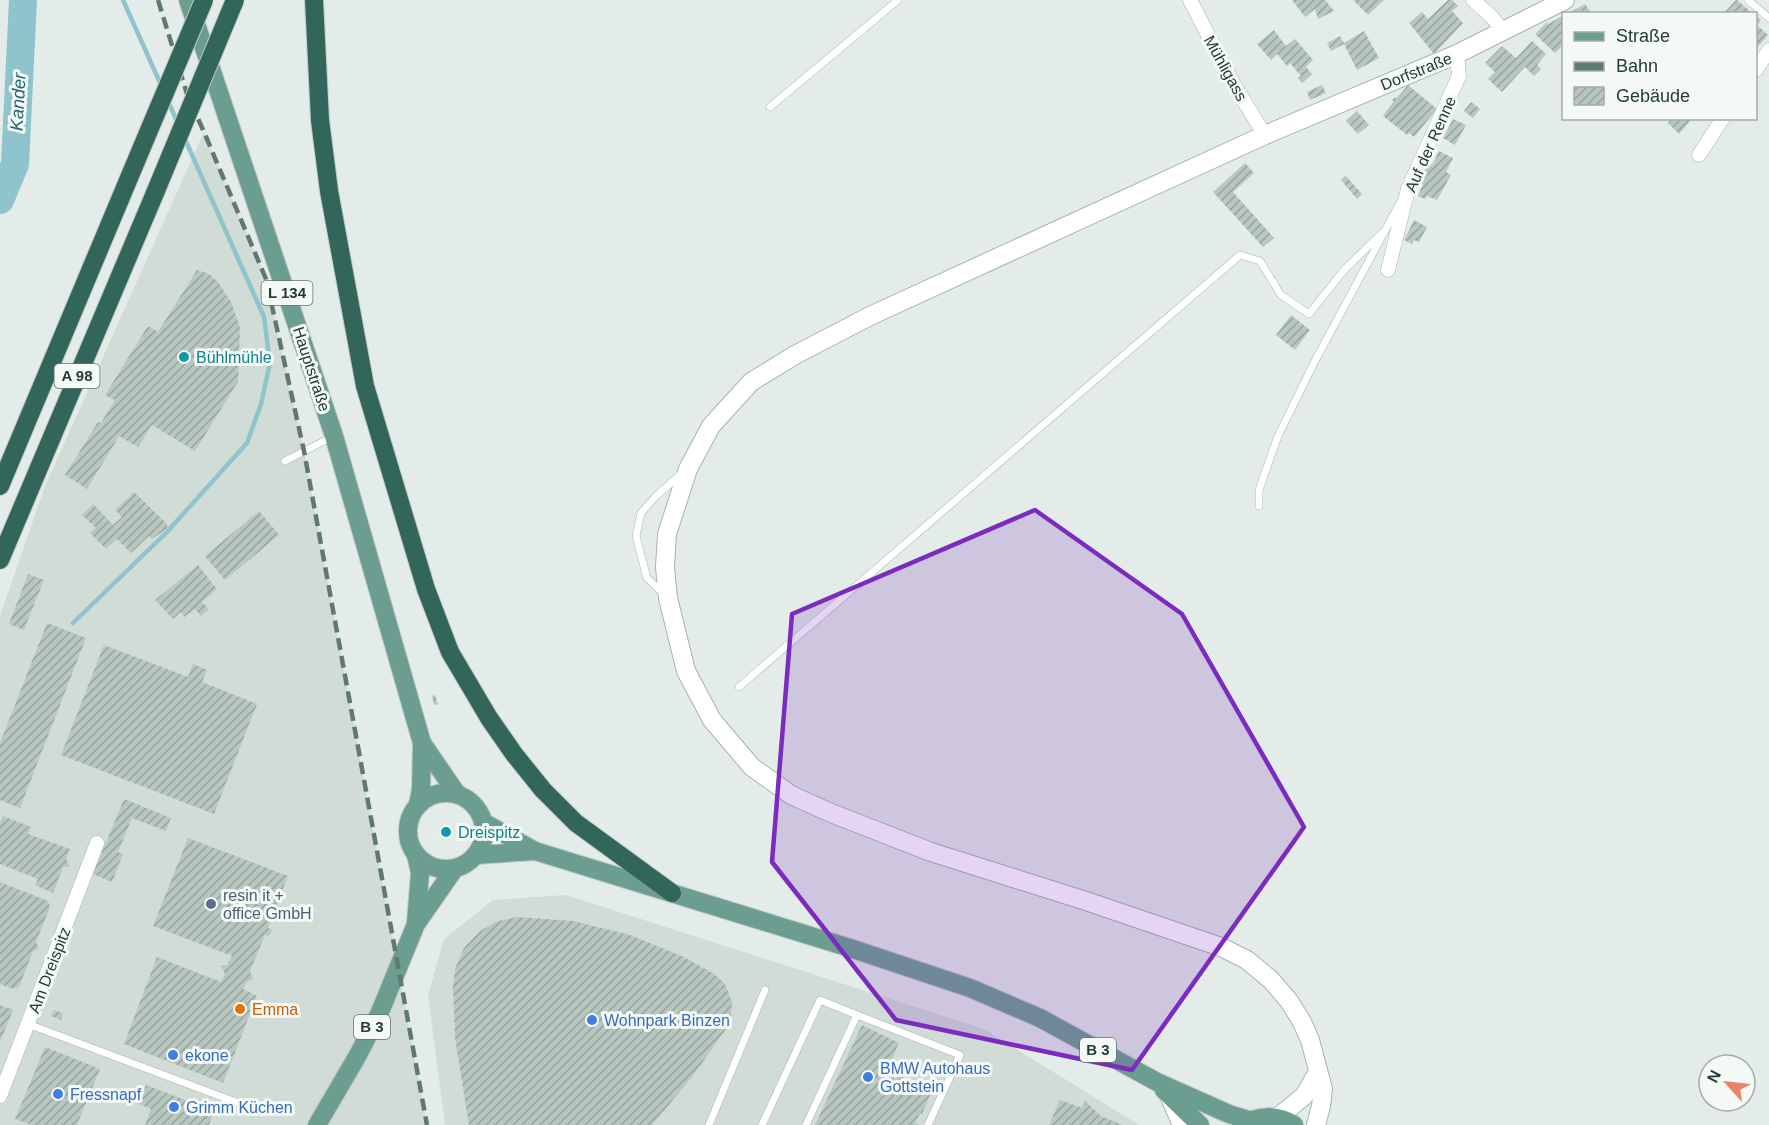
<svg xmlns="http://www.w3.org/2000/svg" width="1769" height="1125" font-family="Helvetica,sans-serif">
  <defs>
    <pattern id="building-hatch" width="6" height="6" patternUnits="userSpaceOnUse" patternTransform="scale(1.5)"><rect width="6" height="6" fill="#b9c7c1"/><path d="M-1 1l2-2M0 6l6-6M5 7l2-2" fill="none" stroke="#96a39e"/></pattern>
  </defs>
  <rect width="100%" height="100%" fill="#e3ece8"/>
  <g fill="#d1dcd7">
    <path d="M204,132L266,279L304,451L427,1125H0V616L45,486Z"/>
    <path d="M566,895L984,1029L1139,1125H445L428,995L444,939L493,900Z"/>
  </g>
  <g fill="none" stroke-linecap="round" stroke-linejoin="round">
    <g stroke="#8fc4cd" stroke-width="4.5">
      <path d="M123,0L161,85"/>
      <path d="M168,101L178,124"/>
      <path d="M73,623L167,532L247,443L261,404L270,363L264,317L184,137"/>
    </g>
    <path stroke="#8fc4cd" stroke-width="28" d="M0,200L15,164L23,0"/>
  </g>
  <g fill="url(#building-hatch)">
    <path d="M1292,0H1325L1334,11L1318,19L1315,9L1305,17Z"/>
    <path d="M1353,0H1384L1368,15Z"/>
    <path d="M1448,0H1452L1458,6L1452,11L1463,23L1434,54L1409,23L1422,12L1428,19Z"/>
    <path d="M1736,0H1737L1753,14H1723Z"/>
    <path d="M1585,4L1592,14H1567Z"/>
    <path d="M1564,15V44L1555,53L1535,34L1547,22L1548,24Z"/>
    <path d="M1756,16L1761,20L1757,25L1768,35L1756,49Z"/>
    <path d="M1274,30L1286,46L1295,39L1313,60L1306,67L1312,74L1302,83L1298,78L1301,76L1290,63L1287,66L1277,54L1271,60L1257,44Z"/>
    <path d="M1364,31L1379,58L1357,70L1344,44L1331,51L1327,43L1340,36L1344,43Z"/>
    <path d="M1532,41L1546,54L1537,65L1541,69L1534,76L1525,67L1502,92L1488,79L1495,72L1485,63L1502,46L1516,58Z"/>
    <path d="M1322,85L1326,93L1310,100L1307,92Z"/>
    <path d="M1408,85L1437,109L1414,137L1409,133L1407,135L1383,116L1394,101L1392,100L1395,97L1396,99Z"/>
    <path d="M1471,102L1480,109L1473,118L1464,111Z"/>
    <path d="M1357,111L1369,125L1358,134L1346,121Z"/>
    <path d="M1672,118H1693L1679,134L1668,123Z"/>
    <path d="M1453,119L1466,125L1455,145L1443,138Z"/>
    <path d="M1439,151L1453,158L1446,172L1451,175L1437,200L1427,196L1425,199L1418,196L1423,184L1421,183L1424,178L1422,177L1428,164L1432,165Z"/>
    <path d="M1245,163L1254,173L1233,192L1274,238L1263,247L1213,192Z"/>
    <path d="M1346,176L1362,194L1357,199L1341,180Z"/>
    <path d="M1414,220L1427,227L1419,242L1414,240L1412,244L1404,240Z"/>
    <path d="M197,270L209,274L218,282L231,302L236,316L240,328L238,382L195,451L152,425L138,447L119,436L87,489L65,475L98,422L101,423L115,400L105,395L148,326L158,332Z"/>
    <path d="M1291,315L1310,330L1295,350L1276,335Z"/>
    <path d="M134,492L166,523L168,528L152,539L149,536L131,553L117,539L106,549L90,533L96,528L82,515L93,504L113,525L122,517L115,510Z"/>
    <path d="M259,511L279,535L225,580L205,556Z"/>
    <path d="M198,565L217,589L202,602L209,609L201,616L195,609L184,617L181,612L173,619L155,600Z"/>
    <path d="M28,574L44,580L24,630L9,624Z"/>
    <path d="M47,623L86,638L20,808L0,800V743Z"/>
    <path d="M104,645L188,677L193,664L207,670L202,682L257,704L214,814L61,755Z"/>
    <path d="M435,695L438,704L434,705L432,696Z"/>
    <path d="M124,799L171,818L166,831L132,818L118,852L123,854L112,882L93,874Z"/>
    <path d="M3,816L31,827L28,834L70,849L66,859L70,866L63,867L53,893L35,885L38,879L0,864V824Z"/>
    <path d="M188,838L288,876L268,928L272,930L269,936L265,935L250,971L253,979L247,982L243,989L257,996L223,1083L124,1044L157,957L221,982L225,974L221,966L227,965L232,956L153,926Z"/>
    <path d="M0,882L48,901L50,907L36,942L39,948L33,951L19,987L13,989L0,984Z"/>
    <path d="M517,917L573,921L630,935L684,957L714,974L725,984L732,1002L731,1017L726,1029L692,1077L652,1125H469L455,1038L453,987L455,969L464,948L479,932L495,922Z"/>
    <path d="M0,1005L13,1010L0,1042Z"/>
    <path d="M54,1010L63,1013L61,1020L51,1016Z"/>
    <path d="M862,1025L899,1043L885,1074L896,1079L898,1075L932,1091L922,1114L920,1113L915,1123L919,1125H815Z"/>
    <path d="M45,1047L100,1069L77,1125H31L15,1119Z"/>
    <path d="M146,1085L214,1111L209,1125H145L151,1109L139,1104Z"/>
    <path d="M1060,1100L1082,1108L1085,1101L1101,1116L1122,1125H1049Z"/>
  </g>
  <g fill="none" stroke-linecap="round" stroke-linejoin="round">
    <defs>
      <g id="service">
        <path d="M1748,0L1769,18"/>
        <path d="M770,107L898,0"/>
        <path d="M285,461L332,437"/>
        <path d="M1259,506V490L1278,436L1315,361L1401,201"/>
        <path d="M665,595L647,578L636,536L641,513L656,496L681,474"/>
        <path d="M739,687L1240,255L1260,261L1281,295L1309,314L1345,269L1382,233"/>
        <path d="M857,1015L960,1055L928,1125"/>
        <path d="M28,1024L241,1104"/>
        <path d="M709,1125L765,990"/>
        <path d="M762,1125L820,1000L857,1015L806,1125"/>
      </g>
      <g id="minor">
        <path d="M1190,0L1234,85L1265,135"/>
        <path d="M1473,0L1492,17L1503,31"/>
        <path d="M1756,70L1769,50"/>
        <path d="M1699,155L1723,118"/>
        <path d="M1388,270L1408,189L1459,76L1457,54"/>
        <path d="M0,1096L97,843"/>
      </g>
      <g id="tertiary">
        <path d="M1169,1095L1182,1125"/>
        <path d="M1277,1118L1304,1096L1318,1072"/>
        <path d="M1316,1125L1321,1106L1323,1089L1310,1040L1302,1022L1289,1001L1271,980L1247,960L1221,947L1086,901L931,852L831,813L791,795L752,767L712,720L686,671L668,598L665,567L667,534L688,469L711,426L751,382L795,355L870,316L1265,135L1457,54L1565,0"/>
      </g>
      <g id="primary">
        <path d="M188,0L334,436L422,743L457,794"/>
        <circle cx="446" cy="831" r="38"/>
        <path d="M418,805L421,789L422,743"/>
        <path d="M483,822L535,851L850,948L970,988L1040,1018L1157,1082L1229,1114L1249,1120"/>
        <path d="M476,855L535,851"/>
        <path d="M416,922L420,873L416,855"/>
        <path d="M1164,1090L1200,1125"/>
        <path d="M317,1125L358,1055L380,1012L416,924L455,868"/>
        <path d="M1241,1125C1258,1115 1278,1114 1294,1125"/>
      </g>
      <g id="motorway">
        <path d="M314,0L320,120L329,191L365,386L426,589L450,652L489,718L514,754L543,790L576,823L672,893"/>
        <path d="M0,486L142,147"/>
        <path d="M0,560L155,193"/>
      </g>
    </defs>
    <use href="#service" stroke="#a6b4af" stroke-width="8"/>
    <use href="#minor" stroke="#a6b4af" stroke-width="15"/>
    <use href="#tertiary" stroke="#a6b4af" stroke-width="20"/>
    <use href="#primary" stroke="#c2c8c6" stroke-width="20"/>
    <use href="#motorway" stroke="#c2c8c6" stroke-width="20"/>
    <use href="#service" stroke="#fff" stroke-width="7"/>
    <use href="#minor" stroke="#fff" stroke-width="14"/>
    <use href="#tertiary" stroke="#fff" stroke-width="18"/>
    <use href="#primary" stroke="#6b9e90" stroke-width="18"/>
    <use href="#motorway" stroke="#32665b" stroke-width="18"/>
    <path stroke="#5f7871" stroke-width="4.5" stroke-dasharray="12 6" stroke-linecap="butt" d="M158,0L187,94L204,132L266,279L304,451L427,1125"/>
    <defs>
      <g id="motorway-bridge">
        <path d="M142,147L204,0"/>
        <path d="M155,193L235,0"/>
      </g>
    </defs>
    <use href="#motorway-bridge" stroke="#c2c8c6" stroke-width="20" stroke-linecap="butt"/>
    <use href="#motorway-bridge" stroke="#32665b" stroke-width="18"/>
  </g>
  <path fill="#7b2cbf" fill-opacity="0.2" stroke="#7b2cbf" stroke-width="4.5" stroke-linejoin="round" d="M1035,510L1182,614L1304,827L1132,1070L896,1020L772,862L792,614Z"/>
  <g fill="#0f9aa8" stroke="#f4f9f6" stroke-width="2">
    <circle cx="184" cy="357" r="6"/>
    <circle cx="446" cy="832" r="6"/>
  </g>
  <circle fill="#5c6f8a" stroke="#f4f9f6" stroke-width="2" cx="211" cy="904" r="6"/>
  <circle fill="#e8710a" stroke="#f4f9f6" stroke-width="2" cx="240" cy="1009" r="6"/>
  <g fill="#3f7fe0" stroke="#f4f9f6" stroke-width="2">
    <circle cx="592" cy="1020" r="6"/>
    <circle cx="173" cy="1055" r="6"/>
    <circle cx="868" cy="1077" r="6"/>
    <circle cx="58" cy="1094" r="6"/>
    <circle cx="174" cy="1107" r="6"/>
  </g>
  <g text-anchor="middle" stroke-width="6" stroke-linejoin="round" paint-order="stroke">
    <g fill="#f4f9f6" stroke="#62756f" stroke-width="1.5">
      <rect x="261.5" y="281" width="51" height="24" rx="4.5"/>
      <rect x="54.5" y="364" width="45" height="24" rx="4.5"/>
      <rect x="354" y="1015" width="36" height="24" rx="4.5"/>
      <rect x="1080" y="1038" width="36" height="24" rx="4.5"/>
    </g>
    <g font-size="15" font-weight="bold" fill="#243c35">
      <text x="287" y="298">L 134</text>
      <text x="77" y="381">A 98</text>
      <text x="372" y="1032">B 3</text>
      <text x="1098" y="1055">B 3</text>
    </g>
    <g font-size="16" fill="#243c35" stroke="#f4f9f6">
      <text transform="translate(1226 68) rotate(61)" y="6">Mühligass</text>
      <text transform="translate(1416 71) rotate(-22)" y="6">Dorfstraße</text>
      <text transform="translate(1430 144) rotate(-66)" y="6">Auf der Renne</text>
      <text transform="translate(312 369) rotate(72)" y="6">Hauptstraße</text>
      <text transform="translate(49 970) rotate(-69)" y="6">Am Dreispitz</text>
    </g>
    <g font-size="16" fill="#0d838f" stroke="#f4f9f6" text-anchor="start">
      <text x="196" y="363">Bühlmühle</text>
      <text x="458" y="838">Dreispitz</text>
    </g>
    <g font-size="16" fill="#4e5e75" stroke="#f4f9f6" text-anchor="start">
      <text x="223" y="901">resin it +<tspan x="223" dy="18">office GmbH</tspan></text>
    </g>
    <g font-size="16" fill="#c56008" stroke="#f4f9f6" text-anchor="start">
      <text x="252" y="1015">Emma</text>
    </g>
    <g font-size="16" fill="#366cbe" stroke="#f4f9f6" text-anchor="start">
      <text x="604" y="1026">Wohnpark Binzen</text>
      <text x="185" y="1061">ekone</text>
      <text x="880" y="1074">BMW Autohaus<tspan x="880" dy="18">Gottstein</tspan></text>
      <text x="70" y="1100">Fressnapf</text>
      <text x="186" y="1113">Grimm Küchen</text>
    </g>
    <g font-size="18" font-style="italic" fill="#226874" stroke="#f4f9f6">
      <text transform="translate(18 102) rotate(-87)" y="6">Kander</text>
    </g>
  </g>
  <rect x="1562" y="12" width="195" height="108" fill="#f4f9f6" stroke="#a1ada9" stroke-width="1.5"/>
  <rect x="1574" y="32" width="30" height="9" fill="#6b9e90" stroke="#a1ada9" stroke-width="1.5"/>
  <text x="1616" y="42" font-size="18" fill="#243c35">Straße</text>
  <rect x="1574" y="62" width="30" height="9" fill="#5f7871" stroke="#a1ada9" stroke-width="1.5"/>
  <text x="1616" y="72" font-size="18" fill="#243c35">Bahn</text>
  <rect x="1574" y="87" width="30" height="18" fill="url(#building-hatch)" stroke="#a1ada9" stroke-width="1.5"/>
  <text x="1616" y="102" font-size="18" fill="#243c35">Gebäude</text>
  <g transform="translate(1727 1083) rotate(297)"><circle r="28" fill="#f4f9f6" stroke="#a1ada9" stroke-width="1.5"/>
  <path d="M0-4.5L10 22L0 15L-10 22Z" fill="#e88365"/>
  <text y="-9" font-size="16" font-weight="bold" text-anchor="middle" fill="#243c35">N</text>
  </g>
</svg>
